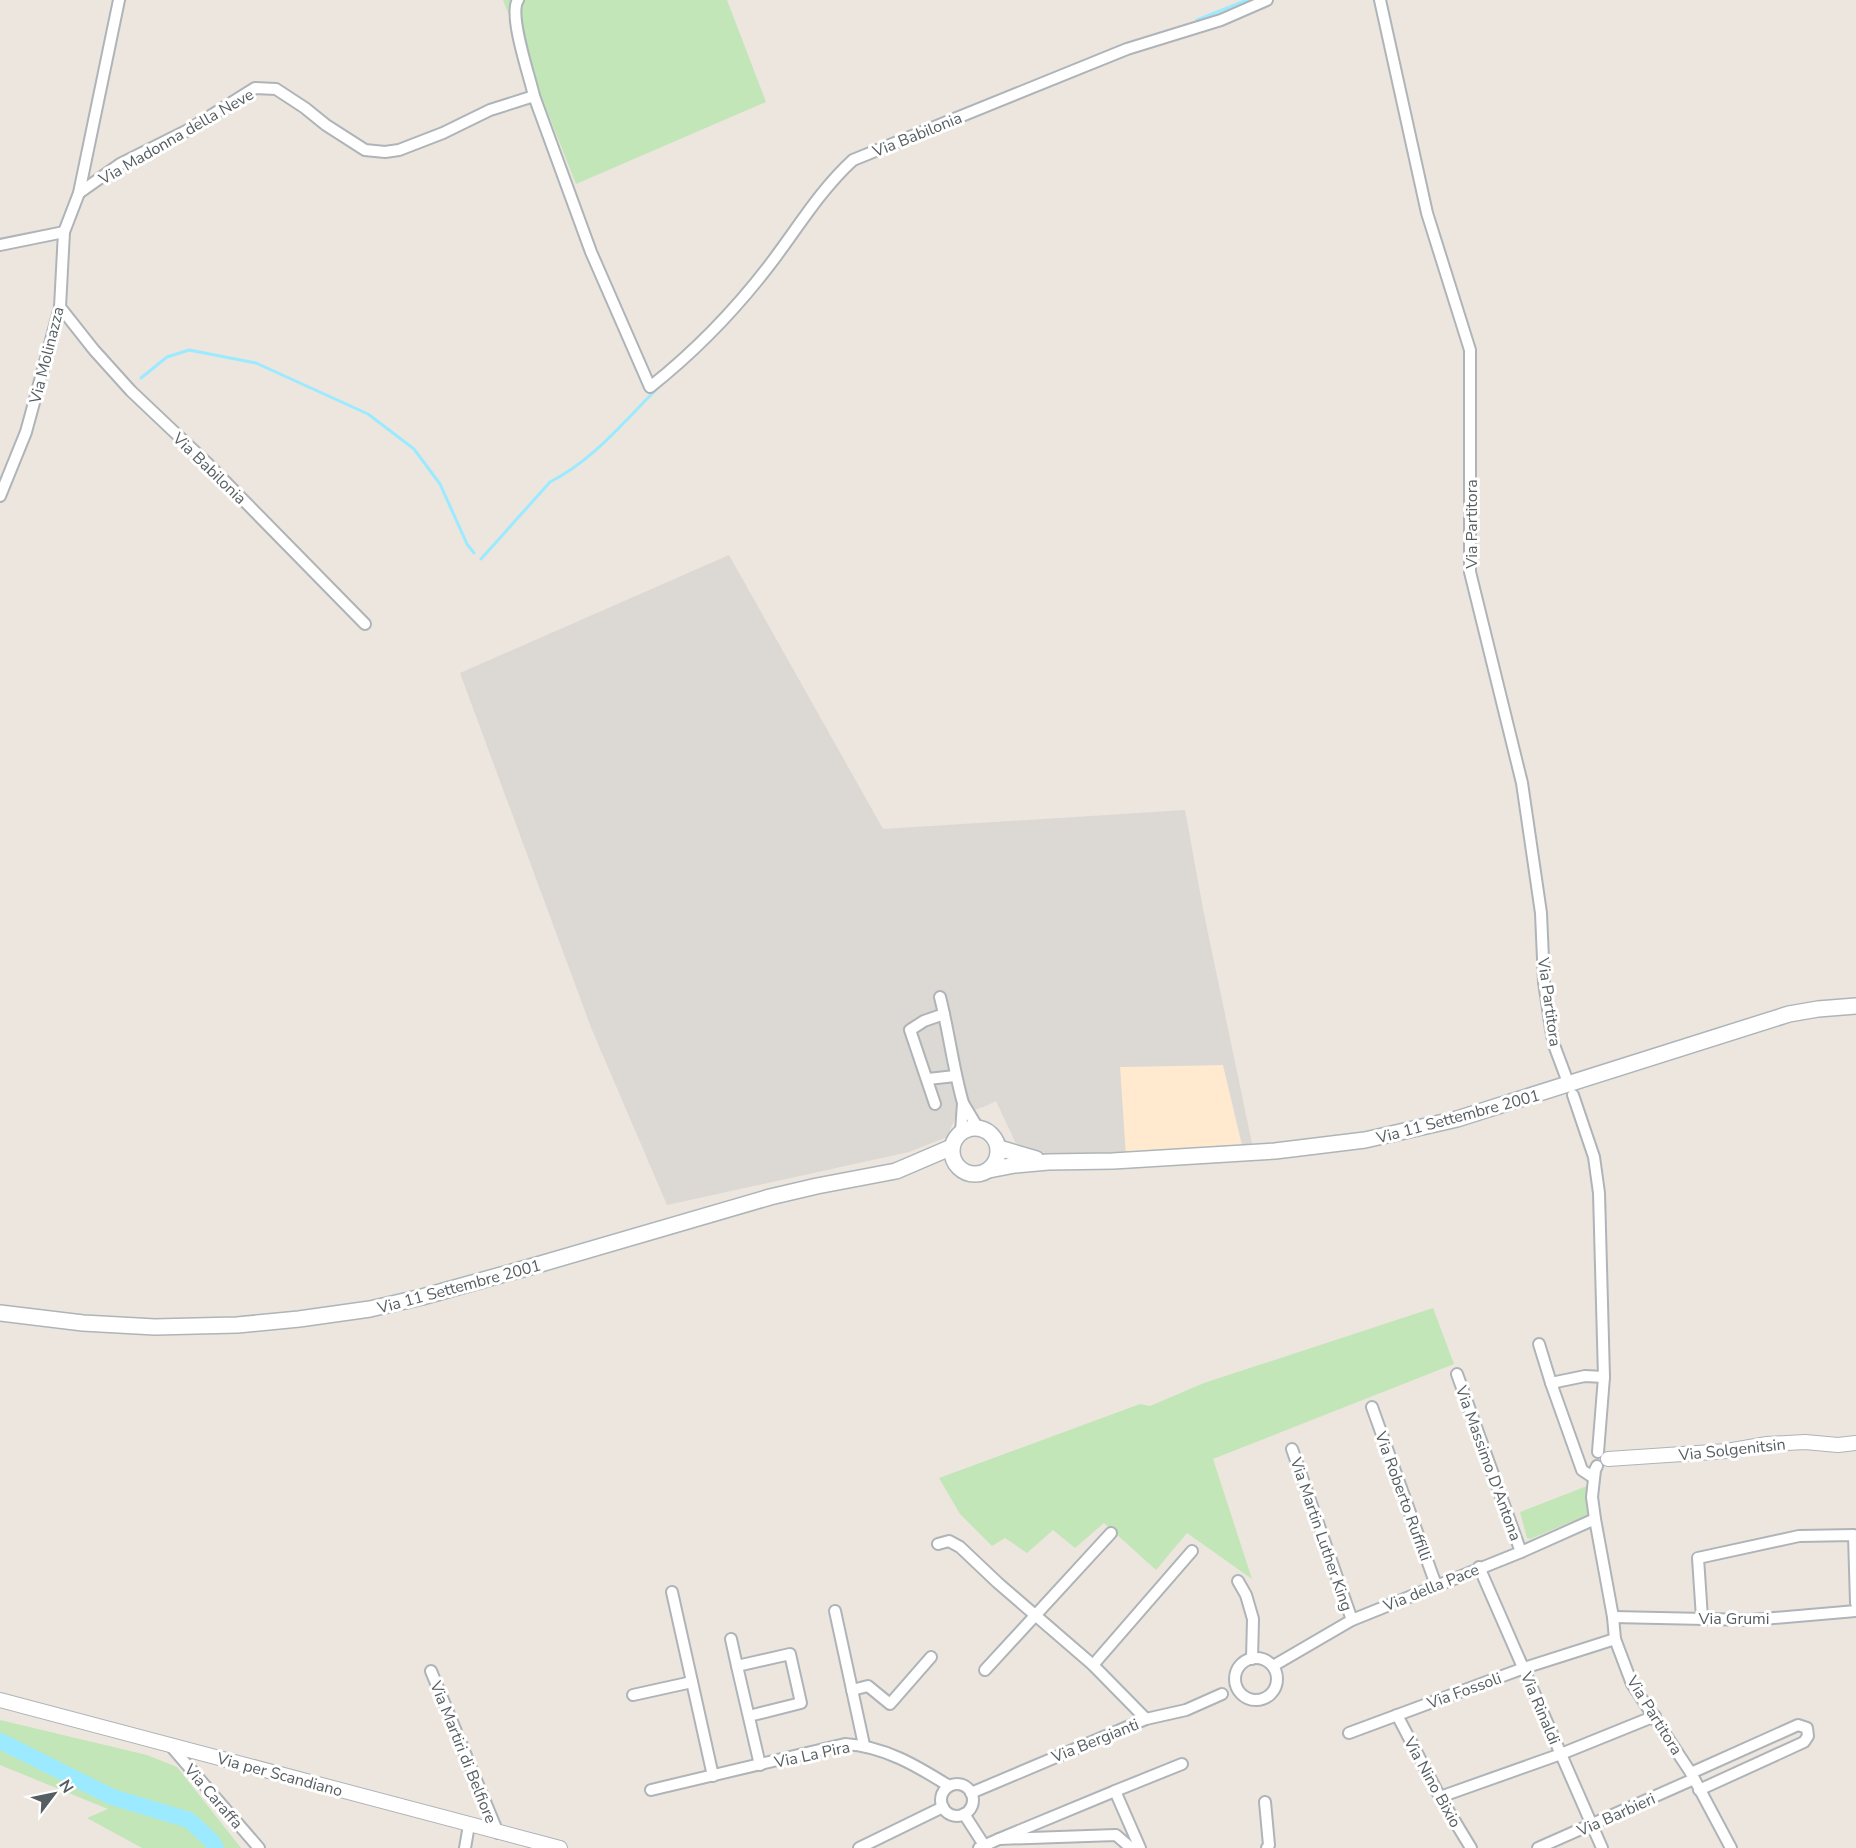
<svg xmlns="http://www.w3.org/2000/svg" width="1856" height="1848" font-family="'Nunito Sans',sans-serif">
  <rect width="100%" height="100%" fill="#ece6de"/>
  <path fill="#ffead0" d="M1223,1065L1242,1147L1125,1154L1120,1067Z"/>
  <path fill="#dcd8d3" d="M729,555L883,829L1185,810L1204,914L1254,1153H1244L1223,1065L1120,1067L1126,1157L1046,1160L1020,1152L996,1101L986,1106L956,1116L947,1137L909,1152L667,1205L592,1030L460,673Z"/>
  <g fill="#c2e6b8">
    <path d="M503,0H727L766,102L576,184Z"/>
    <path d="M1433,1308L1454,1364L1213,1459L1252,1579L1187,1533L1156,1570L1104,1523L1075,1548L1053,1530L1027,1553L1005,1538L992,1546L960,1514L939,1478L1140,1404L1150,1406L1204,1383Z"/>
    <path d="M1587,1486L1589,1510L1587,1515L1530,1539L1527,1538L1520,1512Z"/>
    <path d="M0,1720L147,1755L177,1767L241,1848H142L87,1818L108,1809L0,1765Z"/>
  </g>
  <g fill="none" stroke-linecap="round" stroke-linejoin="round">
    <g stroke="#9beaff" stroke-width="3">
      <path d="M1197,20L1247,0"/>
      <path d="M141,378L167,357L189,350L256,363L368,414L414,449L440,484L467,544L474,553"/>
      <path d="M481,559L550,482C597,458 627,417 664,382"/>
    </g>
    <path stroke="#9beaff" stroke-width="16" d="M0,1741L112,1797L189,1820L211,1840L216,1848"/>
    <defs>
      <g id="minor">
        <path d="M1380,0L1427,213L1470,350V572L1522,783L1541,913L1544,982L1551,1029L1554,1045L1569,1085"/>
        <path d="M534,96L591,252L650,387C693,353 734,311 768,267C796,231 819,191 853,160L1127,49L1221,20L1267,0"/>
        <path d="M79,193L120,164L188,130L255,88L276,89L305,108L326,125L365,150L385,152L399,150L443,133L490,110L534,96C530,77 508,15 518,0"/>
        <path d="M0,245L64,232"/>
        <path d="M60,307L94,350L131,391L207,463L365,624"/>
        <path d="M0,496L26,432L60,307L64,232L79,193L119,0"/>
        <path d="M940,997C949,1032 953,1068 963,1103"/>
        <path d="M928,1079L955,1076"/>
        <path d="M1573,1095L1594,1157L1599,1193L1604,1377L1598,1452"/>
        <path d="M935,1104L910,1030L924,1021L944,1014"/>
        <path d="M961,1132L963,1103L978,1128"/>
        <path d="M1539,1344L1551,1383L1585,1376L1604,1377"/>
        <path d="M1457,1374L1521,1552"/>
        <path d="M1551,1383L1582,1470L1594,1478"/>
        <path d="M1372,1407L1436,1585"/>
        <path d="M1292,1449L1352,1620"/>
        <path d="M1597,1466L1595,1470L1592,1497L1595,1519L1613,1617L1615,1639L1632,1684L1691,1773L1731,1848"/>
        <path d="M938,1544L949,1541L960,1547L998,1583L1093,1665L1146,1719"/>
        <path d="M1479,1567L1602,1848"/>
        <path d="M1238,1581L1246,1595L1253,1619L1252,1659"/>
        <path d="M672,1592L713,1776"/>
        <path d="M835,1611L864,1745"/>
        <path d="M1613,1617L1751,1620L1856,1611"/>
        <path d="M1702,1618L1698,1558L1799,1536L1854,1535L1856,1603"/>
        <path d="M731,1639L737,1666"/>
        <circle cx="1256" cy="1679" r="21"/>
        <path d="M1093,1665L1192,1551"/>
        <path d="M1273,1666L1352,1620L1521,1552L1595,1519"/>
        <path d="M985,1670L1111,1533"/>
        <path d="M431,1671L498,1833"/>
        <path d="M852,1690L868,1686L890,1704L931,1657"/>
        <path d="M633,1695L692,1682"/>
        <path d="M1397,1715L1440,1797L1471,1848"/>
        <path d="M749,1716L801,1703L790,1654L737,1666L760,1765"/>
        <path d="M1349,1733L1524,1668L1615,1639"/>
        <path d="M169,1744L259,1848"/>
        <path d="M1691,1773L1798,1725L1807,1728L1808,1736L1804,1742L1699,1790"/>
        <circle cx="957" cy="1800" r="16"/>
        <path d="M651,1790L845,1744C884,1746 917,1766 949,1786"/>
        <path d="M1115,1791L1182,1764"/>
        <path d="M971,1793L1146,1719L1186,1710L1222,1694"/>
        <path d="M1440,1797L1561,1754L1655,1716"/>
        <path d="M1265,1802L1269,1845L1267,1848"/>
        <path d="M964,1814L984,1845"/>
        <path d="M999,1839L1115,1791L1140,1848"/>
        <path d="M465,1848L469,1825"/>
        <path d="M859,1848L943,1807"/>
        <path d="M979,1848L999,1839L1116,1835L1131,1848"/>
        <path d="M1538,1848L1694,1779"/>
      </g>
      <g id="tertiary">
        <path d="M1608,1459L1727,1451L1767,1444L1805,1442L1838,1445L1856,1443"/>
        <path d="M0,1700L560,1848"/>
      </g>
      <g id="secondary">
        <circle cx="975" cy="1151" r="23"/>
        <path d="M999,1148L1036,1159"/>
        <path d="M989,1170L1015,1165L1048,1162L1113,1161L1275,1151L1365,1140L1457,1119L1789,1014L1818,1009L1856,1006"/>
        <path d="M0,1313L83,1323L155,1327L237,1325L299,1319L370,1309L422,1297L537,1265L770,1197L817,1186L896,1171L952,1147"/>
      </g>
    </defs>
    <use href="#minor" stroke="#afb4b8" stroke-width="14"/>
    <use href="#tertiary" stroke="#afb4b8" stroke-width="16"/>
    <use href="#secondary" stroke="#aeb5b8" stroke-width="18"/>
    <use href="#minor" stroke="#fff" stroke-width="10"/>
    <use href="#tertiary" stroke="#fff" stroke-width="14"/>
    <use href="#secondary" stroke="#fff" stroke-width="15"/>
  </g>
  <g text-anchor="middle" stroke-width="6" stroke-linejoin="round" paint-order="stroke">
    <g font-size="16" fill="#575e61" stroke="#fff">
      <text transform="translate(917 134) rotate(-22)" y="6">Via Babilonia</text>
      <text transform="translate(176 136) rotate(-30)" y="6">Via Madonna della Neve</text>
      <text transform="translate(46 355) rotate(-76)" y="6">Via Molinazza</text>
      <text transform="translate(210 468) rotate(44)" y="6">Via Babilonia</text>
      <text transform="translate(1471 524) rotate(-90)" y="6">Via Partitora</text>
      <text transform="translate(1550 1002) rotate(82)" y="6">Via Partitora</text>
      <text transform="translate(1458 1116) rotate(-15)" y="6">Via 11 Settembre 2001</text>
      <text transform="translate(459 1286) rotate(-15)" y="6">Via 11 Settembre 2001</text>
      <text transform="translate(1732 1449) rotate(-6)" y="6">Via Solgenitsin</text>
      <text transform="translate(1489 1463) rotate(70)" y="6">Via Massimo D'Antona</text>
      <text transform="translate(1404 1496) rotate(70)" y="6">Via Roberto Ruffilli</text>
      <text transform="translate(1322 1534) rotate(71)" y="6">Via Martin Luther King</text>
      <text transform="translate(1431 1587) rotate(-22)" y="6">Via della Pace</text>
      <text x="1734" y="1624">Via Grumi</text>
      <text transform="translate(1464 1690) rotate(-20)" y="6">Via Fossoli</text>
      <text transform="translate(1541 1708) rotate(67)" y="6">Via Rinaldi</text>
      <text transform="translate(1655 1715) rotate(58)" y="6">Via Partitora</text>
      <text transform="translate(1095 1740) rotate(-22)" y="6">Via Bergianti</text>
      <text transform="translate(464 1752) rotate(68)" y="6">Via Martiri di Belfiore</text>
      <text transform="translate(812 1754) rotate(-12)" y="6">Via La Pira</text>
      <text transform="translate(280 1774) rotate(15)" y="6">Via per Scandiano</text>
      <text transform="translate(1433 1782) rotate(61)" y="6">Via Nino Bixio</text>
      <text transform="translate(214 1796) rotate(49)" y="6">Via Caraffa</text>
      <text transform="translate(1616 1814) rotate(-24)" y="6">Via Barbieri</text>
    </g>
  </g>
  <g transform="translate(54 1794) rotate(58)" stroke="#ffffff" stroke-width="4.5" paint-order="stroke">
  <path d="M0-4.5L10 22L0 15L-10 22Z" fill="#575e61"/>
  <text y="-9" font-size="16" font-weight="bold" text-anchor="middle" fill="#575e61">N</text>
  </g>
</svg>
